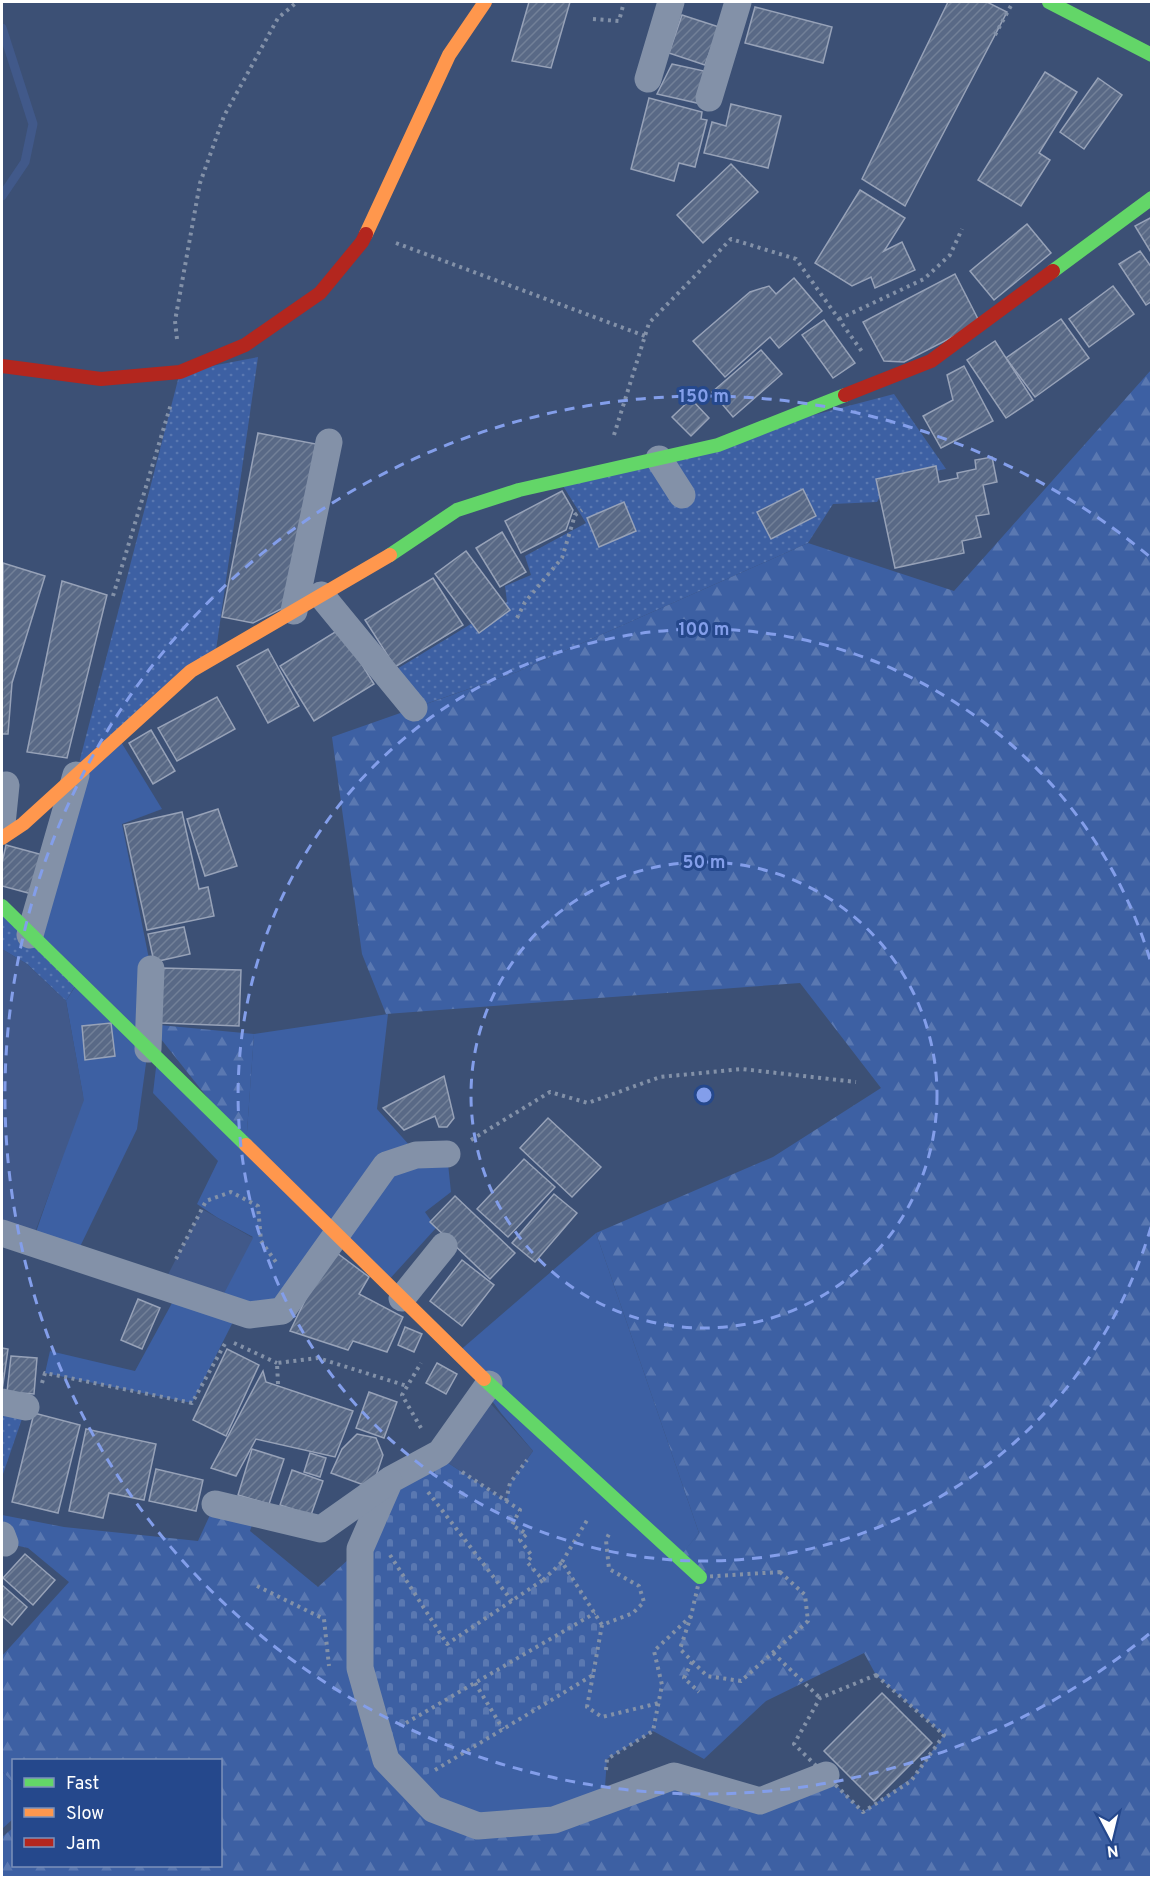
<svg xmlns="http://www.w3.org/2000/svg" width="1153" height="1879" font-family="Overpass,sans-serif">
  <defs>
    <pattern id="grass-dots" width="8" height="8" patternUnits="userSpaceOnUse" patternTransform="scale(1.5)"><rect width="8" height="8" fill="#3d60a3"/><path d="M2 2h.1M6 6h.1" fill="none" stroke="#5a78b1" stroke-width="1.8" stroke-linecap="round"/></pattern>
    <pattern id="forest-firs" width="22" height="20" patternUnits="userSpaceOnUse" patternTransform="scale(1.5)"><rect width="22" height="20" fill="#3d60a3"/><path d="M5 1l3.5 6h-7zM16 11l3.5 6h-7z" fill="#5a78b1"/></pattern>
    <pattern id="cemetery-stones" width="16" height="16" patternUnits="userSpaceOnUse" patternTransform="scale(1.5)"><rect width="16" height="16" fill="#3d60a3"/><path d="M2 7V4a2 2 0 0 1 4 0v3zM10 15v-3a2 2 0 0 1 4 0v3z" fill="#5a78b1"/></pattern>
    <pattern id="building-hatch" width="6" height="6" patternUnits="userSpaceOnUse" patternTransform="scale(1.5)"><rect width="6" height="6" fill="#596986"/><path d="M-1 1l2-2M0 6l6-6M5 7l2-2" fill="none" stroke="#728098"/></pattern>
  </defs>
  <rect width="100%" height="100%" fill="#3c5075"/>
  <g fill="url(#grass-dots)">
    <path d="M258,357L215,657L76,775L180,372Z"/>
    <path d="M894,394L946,469L890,479L877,502L833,504L808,543L517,672L414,708L387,675L507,602L505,586L531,575L525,556L586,523L560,481Z"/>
    <path d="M2,906L78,981L66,1001L27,964L2,949Z"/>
    <path d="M2,1402L26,1407L2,1477Z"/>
  </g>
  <g fill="url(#forest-firs)">
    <path d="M1151,370V1877L2,1878V1837L13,1828L14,1866H220V1760H14L13,1783L2,1771V1656L69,1582L28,1548L5,1543L2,1536V1515L64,1527L198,1541L215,1504L256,1513L250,1531L318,1587L360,1549L478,1826L674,1776L760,1801L826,1775L863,1812L913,1777L944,1735L876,1675L864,1653L766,1701L704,1759L653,1731L662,1685L654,1651L691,1615L678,1558L699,1533L596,1233L773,1157L881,1088L800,983L386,1014L362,954L332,737L517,672L808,543L954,591Z"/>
    <path d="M149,1024L254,1034L246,1146Z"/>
  </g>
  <path fill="url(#cemetery-stones)" d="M436,1455L520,1510L512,1524L527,1534L532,1556L527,1563L562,1562L602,1625L593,1675L410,1785L360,1668V1549L390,1480Z"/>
  <g fill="#3d60a3">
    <path d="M118,737L162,809L122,824L151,969L148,1049L137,1129L75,1257L36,1232L83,1096L66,1001L78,982L30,935L76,775Z"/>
    <path d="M388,1014L377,1109L419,1156L447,1154L451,1192L425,1212L436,1228L386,1283L337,1235L282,1311L238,1312L192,1403L45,1373L50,1351L135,1371L178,1292L253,1237L218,1218L197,1204L218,1161L153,1093L157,1059L246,1145L254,1034Z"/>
    <path d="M596,1233L699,1533L679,1558L700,1577L691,1616L655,1651L662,1685L653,1731L607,1759L604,1801L478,1826L410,1785L593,1674L602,1625L562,1562L543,1580L527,1562L532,1556L520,1540L523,1532L512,1525L520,1511L506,1501L510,1483L533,1451L501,1413L457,1353Z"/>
    <path d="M2,1771L13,1783L14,1818L2,1829Z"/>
  </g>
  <g fill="#41598a">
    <path d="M2,949L27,964L66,1001L84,1100L35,1232L2,1226Z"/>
    <path d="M202,1209L253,1238L218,1305L162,1286Z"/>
    <path d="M482,1394L533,1451L510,1483L506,1501L436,1455Z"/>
  </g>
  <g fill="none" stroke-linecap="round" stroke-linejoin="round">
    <path stroke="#41598a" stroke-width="9" d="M2,28L33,124L25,162L2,196"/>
  </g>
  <g fill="url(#building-hatch)" stroke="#97a2b8" stroke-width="1.5">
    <path d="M529,2H570L551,68L512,61Z"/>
    <path d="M948,2H987L1007,12L905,206L862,179Z"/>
    <path d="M755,7L832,27L823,63L745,43Z"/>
    <path d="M682,15L719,27L705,65L669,53Z"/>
    <path d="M672,64L704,71L697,103L657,94Z"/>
    <path d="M1045,72L1077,92L1039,153L1050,160L1021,206L978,180Z"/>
    <path d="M1098,78L1122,95L1084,149L1060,132Z"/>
    <path d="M649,98L702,112L701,119L707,120L695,167L679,163L674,181L631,169Z"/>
    <path d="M731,104L781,116L768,168L704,153L712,122L726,126Z"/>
    <path d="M731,164L758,192L703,243L677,215Z"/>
    <path d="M860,190L905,218L884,251L902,242L915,270L875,288L871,277L852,286L815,263Z"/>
    <path d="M1152,217V254L1135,226Z"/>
    <path d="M1027,224L1051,253L994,300L970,271Z"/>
    <path d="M1140,251L1152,268V301L1146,305L1119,264Z"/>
    <path d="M955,274L980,323L904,362L884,361L863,322Z"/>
    <path d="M794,278L822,311L779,348L770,337L725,377L693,341L750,292L769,286L776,294Z"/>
    <path d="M1113,286L1134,314L1089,347L1069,319Z"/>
    <path d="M1061,319L1089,358L1035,397L1006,358Z"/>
    <path d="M824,320L855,363L833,378L802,335Z"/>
    <path d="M995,341L1033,400L1006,418L967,360Z"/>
    <path d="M761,350L782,374L733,417L712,392Z"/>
    <path d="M964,366L993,421L941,448L923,416L953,400L947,375Z"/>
    <path d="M691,399L709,418L691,436L672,417Z"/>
    <path d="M258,433L316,444L285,607L253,623L222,617Z"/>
    <path d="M992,457L997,482L983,485L989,514L976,516L981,537L962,541L964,553L895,568L876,479L936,466L939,482L958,478L957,473L976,469L975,460Z"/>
    <path d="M803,489L816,516L771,539L757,512Z"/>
    <path d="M562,491L573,510L566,530L521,553L505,521Z"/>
    <path d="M624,502L636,531L599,547L587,518Z"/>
    <path d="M502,532L526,572L500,587L476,548Z"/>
    <path d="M466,551L510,610L479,633L435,574Z"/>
    <path d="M3,563L45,576L12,683L8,734H2Z"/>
    <path d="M433,578L463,625L395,667L365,620Z"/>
    <path d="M62,581L107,595L67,758L27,752Z"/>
    <path d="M340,629L374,684L314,721L280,666Z"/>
    <path d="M268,649L299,706L268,723L237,666Z"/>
    <path d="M217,697L235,729L177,761L158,728Z"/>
    <path d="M151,730L175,771L153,784L129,743Z"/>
    <path d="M218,809L237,866L205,876L187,819Z"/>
    <path d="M182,812L199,889L208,887L214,916L147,930L124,825Z"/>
    <path d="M6,845L43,855L32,894L2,886V863Z"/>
    <path d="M184,927L190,954L154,962L148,934Z"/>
    <path d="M162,968L241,970L239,1026L161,1023Z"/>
    <path d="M111,1023L115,1056L85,1060L82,1026Z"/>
    <path d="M444,1076L454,1118L447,1127H439L435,1116L404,1130L383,1108Z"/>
    <path d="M548,1118L601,1167L572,1197L520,1148Z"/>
    <path d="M524,1159L555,1187L508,1237L477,1209Z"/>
    <path d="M554,1194L577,1213L535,1262L512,1243Z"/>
    <path d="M455,1196L515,1253L490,1279L430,1222Z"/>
    <path d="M337,1253L369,1277L359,1294L403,1317L387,1352L353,1341L348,1350L290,1331L317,1276Z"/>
    <path d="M462,1260L494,1285L462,1326L430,1301Z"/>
    <path d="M138,1299L160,1308L142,1349L121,1340Z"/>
    <path d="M405,1327L422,1334L414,1352L398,1345Z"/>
    <path d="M2,1348L8,1349L2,1391Z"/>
    <path d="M227,1349L259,1365L226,1436L193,1420Z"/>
    <path d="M11,1356L37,1358L34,1394L7,1392Z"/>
    <path d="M437,1363L457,1374L446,1394L426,1383Z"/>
    <path d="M263,1371L266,1382L353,1411L335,1457L256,1439L236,1476L211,1468Z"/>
    <path d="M369,1392L397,1402L384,1438L356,1428Z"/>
    <path d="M34,1413L80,1425L58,1513L12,1502Z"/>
    <path d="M86,1429L156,1444L144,1500L109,1493L103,1518L69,1511Z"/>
    <path d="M357,1434L376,1438L383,1455L372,1488L331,1473L342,1449Z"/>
    <path d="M252,1449L284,1459L269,1504L238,1495Z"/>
    <path d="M310,1453L326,1458L320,1477L304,1472Z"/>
    <path d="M156,1469L203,1480L196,1511L149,1501Z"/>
    <path d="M292,1470L323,1481L311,1515L280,1505Z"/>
    <path d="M25,1554L55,1580L33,1605L3,1578Z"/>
    <path d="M2,1585L27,1607L12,1625L2,1616Z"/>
    <path d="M882,1693L932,1743L874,1801L824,1751Z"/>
  </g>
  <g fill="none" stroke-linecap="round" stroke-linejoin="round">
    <g stroke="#8391a8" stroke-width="4" stroke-dasharray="3 4.5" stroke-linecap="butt">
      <path d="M593,19L619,21L624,2"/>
      <path d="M995,35L1013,2"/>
      <path d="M396,243L645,336"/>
      <path d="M839,319L924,279L950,255L962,229"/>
      <path d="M177,339L175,321L200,183L224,116L278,18L297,2"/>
      <path d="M614,435L649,323L731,239L796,259L863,353"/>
      <path d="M113,596L171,404"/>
      <path d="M517,618L525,602L562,558L575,515L582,510"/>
      <path d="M471,1140L550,1092L588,1103L660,1077L742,1069L856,1082"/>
      <path d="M176,1259L206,1201L231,1192L258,1206L261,1241L278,1265"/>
      <path d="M234,1343L277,1363"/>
      <path d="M42,1383L45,1373L192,1403L227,1340"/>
      <path d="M278,1384L277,1363L318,1358L407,1386"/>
      <path d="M421,1428L402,1395L421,1363"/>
      <path d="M462,1472L520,1510L512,1525L527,1534L520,1540L532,1556L527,1562L543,1580L562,1562L602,1625"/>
      <path d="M428,1492L512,1601"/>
      <path d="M506,1501L510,1483L527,1460"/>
      <path d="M390,1555L447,1644L543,1580"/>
      <path d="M562,1562L589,1517"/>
      <path d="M780,1572L805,1595L808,1621L741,1681L707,1676L680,1649L691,1616L700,1577Z"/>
      <path d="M257,1586L324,1619L329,1666"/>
      <path d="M773,1653L820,1698"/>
      <path d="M692,1662L684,1678L699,1692"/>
      <path d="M593,1675L587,1707L602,1717L659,1703"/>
      <path d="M876,1675L944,1735L911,1781L863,1812L794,1744L820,1698Z"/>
      <path d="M475,1683L503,1729"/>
      <path d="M406,1723L595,1613"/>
      <path d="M435,1770L593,1675L602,1625L633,1613L644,1602L639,1586L609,1569L606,1540L609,1534"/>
      <path d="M606,1770L607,1759L653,1731L662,1685L654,1651L691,1616"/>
    </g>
    <g stroke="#8391a8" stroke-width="27">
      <path d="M648,79L671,2"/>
      <path d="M709,98L738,2"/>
      <path d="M659,459L682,495"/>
      <path d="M321,595L414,708"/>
      <path d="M294,611L329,442"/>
      <path d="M2,824L6,785"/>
      <path d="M30,935L76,775"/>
      <path d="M148,1049L151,969"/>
      <path d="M2,1233L249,1315L282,1311L386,1165L416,1155L447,1154"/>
      <path d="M402,1298L444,1246"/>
      <path d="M489,1384L440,1453L390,1480L360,1549V1668L386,1760L433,1809L478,1826L554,1820L674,1776L760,1801L826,1775"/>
      <path d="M2,1402L26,1407"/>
      <path d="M215,1504L321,1529L389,1481"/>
      <path d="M2,1535L5,1543"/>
    </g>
    <g stroke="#63d668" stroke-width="14">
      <path d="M1049,2L1152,55"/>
      <path d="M1053,271L1152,198"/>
      <path d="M390,555L457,510L519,490L718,445L845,395"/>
      <path d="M2,906L246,1145"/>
      <path d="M484,1379L700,1577"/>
    </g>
    <g stroke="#ff974d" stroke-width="14">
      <path d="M366,234L449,55L485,2"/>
      <path d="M2,838L23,824L191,671L390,555"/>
      <path d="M246,1145L484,1379"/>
    </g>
    <g stroke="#b3261e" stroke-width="14">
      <path d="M2,366L101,379L180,372L245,345L320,293L362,242L366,234"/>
      <path d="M845,395L931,361L1053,271"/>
    </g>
  </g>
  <g fill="none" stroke="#839eea" stroke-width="3" stroke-dasharray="10 8">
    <circle cx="704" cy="1095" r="233"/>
    <path d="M1151 1227A466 466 0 1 1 1151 963"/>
    <path d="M1149 1634A699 699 0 1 1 1149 556"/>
  </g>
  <circle cx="704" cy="1095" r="9" fill="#839eea" stroke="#25488c" stroke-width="3"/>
  <g font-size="18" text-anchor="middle" font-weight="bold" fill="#839eea" stroke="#25488c" stroke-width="6" stroke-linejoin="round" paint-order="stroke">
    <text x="704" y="402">150 m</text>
    <text x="704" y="635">100 m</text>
    <text x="704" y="868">50 m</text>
  </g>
  <rect width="1153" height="1879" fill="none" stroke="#ffffff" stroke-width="6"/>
  <rect x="12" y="1759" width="210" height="108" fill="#25488c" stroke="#7c91ba" stroke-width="1.5"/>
  <rect x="24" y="1778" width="30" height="9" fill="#63d668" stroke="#7c91ba" stroke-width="1.5"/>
  <text x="66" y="1789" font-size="18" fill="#ffffff">Fast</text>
  <rect x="24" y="1808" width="30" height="9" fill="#ff974d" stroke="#7c91ba" stroke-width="1.5"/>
  <text x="66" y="1819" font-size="18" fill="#ffffff">Slow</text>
  <rect x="24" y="1838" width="30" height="9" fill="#b3261e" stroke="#7c91ba" stroke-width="1.5"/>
  <text x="66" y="1849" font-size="18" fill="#ffffff">Jam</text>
  <g transform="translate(1111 1837) rotate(173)" stroke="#25488c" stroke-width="4.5" paint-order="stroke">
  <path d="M0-4.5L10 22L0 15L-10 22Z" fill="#ffffff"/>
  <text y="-9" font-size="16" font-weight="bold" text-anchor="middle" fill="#ffffff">N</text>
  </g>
</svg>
